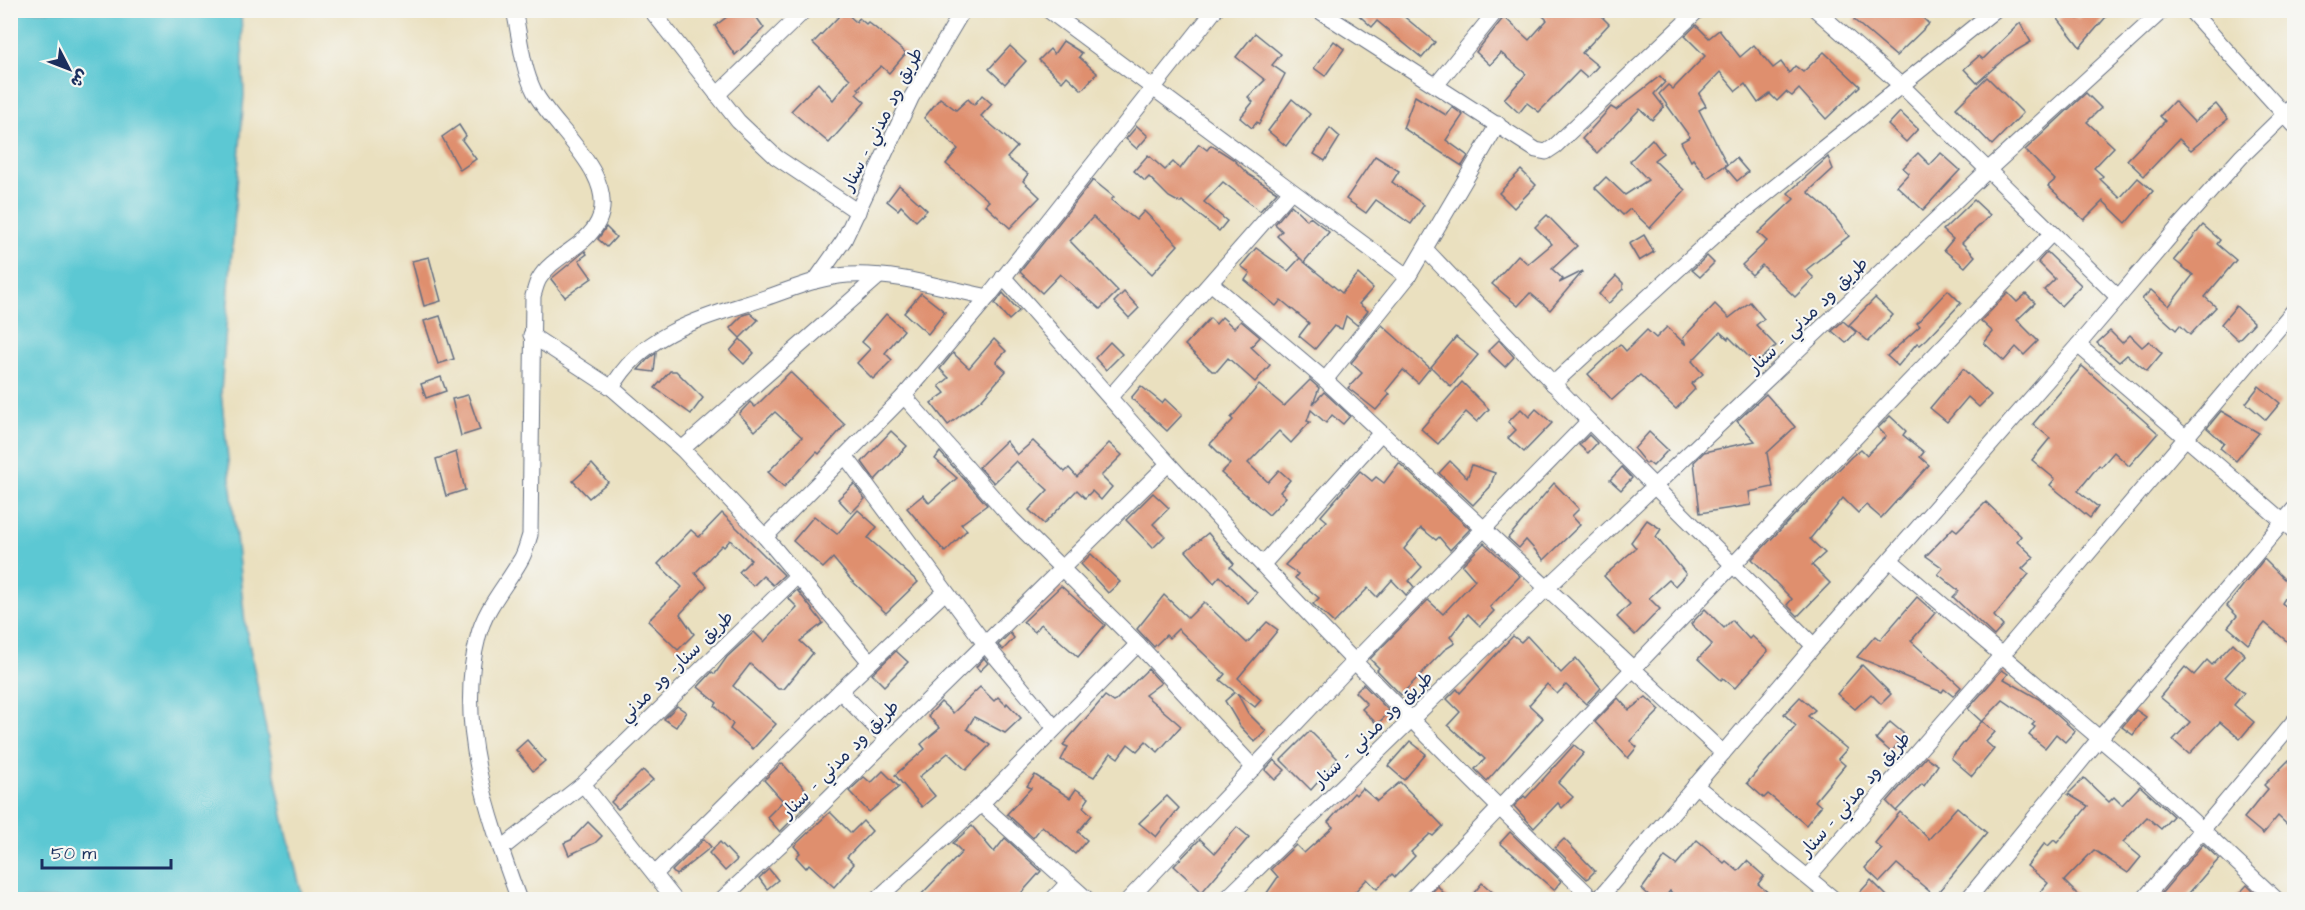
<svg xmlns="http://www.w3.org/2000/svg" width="2305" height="910" font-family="'Architects Daughter','Playpen Sans Arabic',sans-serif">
  <rect width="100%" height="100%" fill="#f6f6f2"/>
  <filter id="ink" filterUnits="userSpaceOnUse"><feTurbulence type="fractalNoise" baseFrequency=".0167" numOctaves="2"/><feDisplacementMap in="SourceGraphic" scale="12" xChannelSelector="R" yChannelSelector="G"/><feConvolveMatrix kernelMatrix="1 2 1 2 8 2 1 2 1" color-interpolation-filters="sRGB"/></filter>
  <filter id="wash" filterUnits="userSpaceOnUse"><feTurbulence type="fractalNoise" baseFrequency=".008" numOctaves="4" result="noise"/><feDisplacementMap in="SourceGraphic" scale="24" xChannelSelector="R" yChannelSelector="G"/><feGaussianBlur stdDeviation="1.35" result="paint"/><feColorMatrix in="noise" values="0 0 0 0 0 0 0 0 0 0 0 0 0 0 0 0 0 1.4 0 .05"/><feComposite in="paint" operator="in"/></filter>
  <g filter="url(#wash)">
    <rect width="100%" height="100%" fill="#eae0bf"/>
    <path fill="#5cc8d3" stroke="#3c7c98" stroke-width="1.5" d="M10,11H241L244,95L221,392L245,623L284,821L303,899H11Z"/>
    <g id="blocks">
      <g fill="#df8f6e">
        <path d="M736,10H764L757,18L764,28L735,55L715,26Z"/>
        <path d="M1353,10H1396L1435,42L1422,58L1377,21L1372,27Z"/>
        <path d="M1537,10H1595L1609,24L1582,53L1598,66L1587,78L1579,71L1539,112L1527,103L1519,113L1504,99L1526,74L1501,53L1490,65L1476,52L1504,17L1529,40L1547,20Z"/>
        <path d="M1862,10H1915L1929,24L1896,56L1854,20Z"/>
        <path d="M2070,10L2078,19L2087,10H2112L2080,47L2058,19Z"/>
        <path d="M844,11L856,22L859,18L866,24L868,22L906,53L889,73L881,66L858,88L860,90L856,94L865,102L829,143L791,111L818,83L833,100L850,79L813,43Z"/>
        <path d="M2020,23L2031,42L2007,56L1977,83L1964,69L1979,56L1983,59Z"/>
        <path d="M1696,25L1709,38L1719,30L1740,57L1754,45L1773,68L1781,62L1789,73L1795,66L1803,72L1824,52L1860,86L1826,119L1799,89L1792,96L1786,92L1777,101L1770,94L1758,103L1745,84L1736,91L1720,72L1699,94L1706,106L1699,110L1727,164L1707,178L1693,159L1691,161L1681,142L1690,137L1659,94L1668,85L1673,89L1705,56L1685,36Z"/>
        <path d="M1255,33L1281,54L1272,65L1285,74L1259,124L1257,122L1252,128L1240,118L1253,102L1248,97L1265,80L1236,57Z"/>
        <path d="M1063,41L1082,53L1079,57L1097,73L1082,90L1067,76L1062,82L1039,60L1050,49L1054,54Z"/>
        <path d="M1334,41L1344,49L1325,76L1314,68Z"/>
        <path d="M1010,46L1026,61L1005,84L989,69Z"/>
        <path d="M1660,76L1665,82L1654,94L1664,107L1652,120L1640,109L1597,153L1582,139L1611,107L1616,110Z"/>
        <path d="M1987,77L2023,113L1992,145L1956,108Z"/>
        <path d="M2086,93L2101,108L2087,122L2114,147L2094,168L2103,176L2100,179L2120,198L2138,178L2153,191L2126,223L2103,201L2084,220L2048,186L2055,180L2025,150Z"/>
        <path d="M982,95L992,104L981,116L1017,147L1007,158L1028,174L1023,181L1040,197L1010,228L985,205L989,201L946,164L958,149L924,118L940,98L956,110L968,99L974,105Z"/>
        <path d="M1415,96L1446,115L1452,107L1463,115L1446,140L1468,156L1462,166L1403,128Z"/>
        <path d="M1292,99L1310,114L1286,146L1268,131Z"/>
        <path d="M2174,101L2194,122L2216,104L2228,119L2191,150L2179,139L2144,176L2127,160L2165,121L2160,116Z"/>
        <path d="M1900,112L1918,129L1906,142L1888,125Z"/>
        <path d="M459,125L466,136L462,140L476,159L460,170L442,137Z"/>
        <path d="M1137,126L1148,136L1137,149L1126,139Z"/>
        <path d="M1330,128L1340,137L1325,161L1314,154Z"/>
        <path d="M1652,139L1663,153L1654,160L1685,190L1650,228L1630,209L1623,215L1595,188L1606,177L1625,195L1648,180L1630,161Z"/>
        <path d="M1199,144L1207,150L1211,145L1233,159L1249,175L1277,192L1260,211L1223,182L1204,202L1227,221L1219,231L1182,201L1180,203L1169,197L1149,177L1145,181L1134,171L1148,155L1165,170L1173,162L1180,169Z"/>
        <path d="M1918,153L1930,165L1941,153L1960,170L1923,210L1897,186L1909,173L1903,168Z"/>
        <path d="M1375,156L1399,171L1392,182L1424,205L1411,224L1376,200L1366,213L1346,199Z"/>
        <path d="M1828,157L1833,169L1808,192L1830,211L1849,236L1806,270L1814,278L1795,297L1762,265L1752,275L1742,265L1767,241L1758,233L1794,199L1788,193Z"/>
        <path d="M1736,158L1748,172L1737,181L1725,167Z"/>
        <path d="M1521,170L1536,185L1514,208L1499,193Z"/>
        <path d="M1093,180L1114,197L1111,200L1136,220L1144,211L1178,245L1152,274L1093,217L1070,241L1118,291L1100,309L1060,274L1042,293L1020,272Z"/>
        <path d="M899,185L927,210L916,221L901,206L898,210L887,201Z"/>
        <path d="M1974,200L1990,215L1962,243L1975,256L1965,267L1944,250L1953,239L1943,230Z"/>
        <path d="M1291,205L1307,220L1310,217L1329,232L1304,262L1342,293L1358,274L1373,288L1359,304L1368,311L1357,325L1346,316L1342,329L1334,326L1315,349L1299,336L1309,323L1281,300L1276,306L1245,280L1250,273L1241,266L1256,248L1288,271L1300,258L1303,261L1277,236L1282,231L1275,224Z"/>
        <path d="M1547,215L1577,246L1552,269L1563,279L1559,283L1583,271L1550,310L1530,293L1518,306L1492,284L1518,255L1528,264L1552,244L1535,227Z"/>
        <path d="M2203,225L2220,240L2217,244L2236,260L2205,297L2216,307L2190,335L2180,325L2176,330L2142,299L2151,290L2169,306L2193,275L2174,260Z"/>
        <path d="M606,227L616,237L607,247L598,239Z"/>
        <path d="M1644,235L1654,252L1639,261L1629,244Z"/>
        <path d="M585,251L587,254L579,260L592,278L565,297L551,279Z"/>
        <path d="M2047,252L2081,285L2061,306L2044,290L2055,279L2038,262Z"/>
        <path d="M1707,256L1714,263L1700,277L1692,270Z"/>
        <path d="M429,257L441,301L424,306L412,261Z"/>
        <path d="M1616,276L1623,283V289L1608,304L1599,294Z"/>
        <path d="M1948,290L1961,303L1927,339L1920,345L1917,343L1898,366L1887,356L1920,326L1917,323Z"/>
        <path d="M1124,292L1139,308L1129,318L1114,302Z"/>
        <path d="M921,293L945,312L928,334L904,313Z"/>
        <path d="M1003,293L1019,311L1009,320L995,304Z"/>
        <path d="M2008,293L2017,302L2026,294L2035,303L2017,320L2038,341L2024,355L2016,347L2004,361L1984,343L1993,332L1981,321Z"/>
        <path d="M1875,298L1893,315L1868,341L1849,325Z"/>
        <path d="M1750,302L1764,319L1756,325L1776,346L1756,364L1729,337L1728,339L1720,332L1692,361L1703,374L1691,384L1695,389L1676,409L1640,375L1612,400L1588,374L1620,344L1626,351L1647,330L1656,338L1667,327L1686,345L1683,338L1715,304L1729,318Z"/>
        <path d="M2236,306L2254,323L2238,340L2221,324Z"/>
        <path d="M750,313L758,320L740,338L730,328L743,315Z"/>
        <path d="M886,314L904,330L885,353L892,360L873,379L857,363L870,349L862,342Z"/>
        <path d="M440,316L454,359L438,364L424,321Z"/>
        <path d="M1222,317L1234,328L1241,321L1260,337L1251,347L1270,365L1255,382L1228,358L1217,371H1212L1185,345L1210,318L1216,324Z"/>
        <path d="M1843,321L1856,332L1846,343L1832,331Z"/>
        <path d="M1382,325L1430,368L1418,383L1403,370L1386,391L1390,394L1376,410L1348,388L1362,373L1351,363Z"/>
        <path d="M2110,331L2122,343L2130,335L2142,347L2149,341L2162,353L2147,371L2127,355L2119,362L2097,343Z"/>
        <path d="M1456,337L1478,355L1451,387L1431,367Z"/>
        <path d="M740,339L754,353L744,364L730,351Z"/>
        <path d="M994,339L1006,351L996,362L1006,371L982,399L948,425L931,403L945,393L939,386L949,378L940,369L953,353L969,368Z"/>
        <path d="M1499,340L1514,357L1505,367L1488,351Z"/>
        <path d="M1110,342L1122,354L1106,370L1095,358Z"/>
        <path d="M656,353L654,372L638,370L647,360Z"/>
        <path d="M2082,366L2158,433L2129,466L2114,452L2101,467L2099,465L2078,491L2098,507L2090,518L2050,485L2055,479L2032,460L2050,438L2033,424Z"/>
        <path d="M1963,369L1991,395L1979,407L1968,397L1947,422L1930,408Z"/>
        <path d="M670,371H676L703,398L691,414L655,388Z"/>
        <path d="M790,372L845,425L819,454L817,452L784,487L768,472L802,437L775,412L755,431L739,414L750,402L755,407Z"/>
        <path d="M441,377L446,391L426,398L421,384Z"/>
        <path d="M1310,380L1319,388L1313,404L1324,392L1350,416L1343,424L1332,415L1326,423L1311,410L1307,421L1310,422L1291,443L1279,431L1248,463L1268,482L1279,470L1290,480L1280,492L1286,497L1269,515L1221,473L1230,464L1210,444L1233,420L1231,418L1259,385L1284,406Z"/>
        <path d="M1462,382L1489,409L1477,422L1466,412L1438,444L1421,429Z"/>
        <path d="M1141,386L1162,403L1165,399L1182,415L1167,431L1131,398Z"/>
        <path d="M2259,386L2280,403L2266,420L2246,403Z"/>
        <path d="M1766,394L1795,427L1767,453L1773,487L1749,492L1751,505L1700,513L1694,462L1704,452L1755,441L1737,421Z"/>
        <path d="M468,395L480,430L461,436L452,399Z"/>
        <path d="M1521,409L1529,417L1536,409L1552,423L1524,452L1508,438L1516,430L1508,422Z"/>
        <path d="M2221,411L2259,433L2236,461L2220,448L2224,443L2207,428Z"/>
        <path d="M1890,416L1906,431L1903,435L1924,452L1920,457L1929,465L1881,518L1866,505L1858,513L1843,498L1810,539L1825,553L1812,565L1830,583L1798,616L1787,605L1792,599L1752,559L1851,457L1861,449L1867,455L1886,436L1878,428Z"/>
        <path d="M891,431L907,446L875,480L862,462Z"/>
        <path d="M1649,432L1668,450L1653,466L1648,462L1646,464L1634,449Z"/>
        <path d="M1589,435L1597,443L1588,453L1579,445Z"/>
        <path d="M1006,441L1017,455L1033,441L1065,472L1069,468L1077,477L1109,443L1122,455L1101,476L1112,487L1101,500L1092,491L1085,498L1077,490L1044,524L1029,510L1048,490L1016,461L994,483L979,467Z"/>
        <path d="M456,452L465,490L446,496L436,459Z"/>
        <path d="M940,452L987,505L961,524L967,530L945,552L907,508L923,495L929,503L957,478L935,459Z"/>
        <path d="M1450,461L1467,478L1472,465L1495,473L1490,487L1473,505L1439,473Z"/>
        <path d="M1399,463L1470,529L1450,550L1439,537L1436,540L1421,528L1404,549L1422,567L1409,581L1414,587L1406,595L1392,580L1377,597L1368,588L1334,623L1313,604L1319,598L1295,578L1298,574L1285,565L1327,521L1321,516L1360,471L1372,481L1376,477L1384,483Z"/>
        <path d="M592,464L608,482L589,498L573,481Z"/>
        <path d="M1622,467L1632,478L1621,490L1610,480Z"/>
        <path d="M1554,483L1579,509L1572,516L1580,525L1544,560L1526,540L1519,548L1508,538Z"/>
        <path d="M854,484L865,499L851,513L838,499Z"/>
        <path d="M1153,493L1169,508L1153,524L1165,536L1153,548L1126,520Z"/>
        <path d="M1986,502L2021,536L2017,541L2034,557L2022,569L2029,574L1994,616L2003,626L1994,636L1953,597L1959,591L1938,574L1943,568L1926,556L1953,528L1957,531Z"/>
        <path d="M858,510L877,527L868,538L918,582L886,613L851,580L833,558L823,568L793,541L814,516L837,534Z"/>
        <path d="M722,513L784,575L773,585L763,576L753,586L739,572L751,560L730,540L724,547L722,545L695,573L707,586L680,614L694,634L678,650L648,621L682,587L658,564L691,530L699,537Z"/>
        <path d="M1647,520L1661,529L1656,537L1686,574L1675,586L1669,580L1649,598L1660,609L1635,635L1617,617L1630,604L1604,576L1636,548L1631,542Z"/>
        <path d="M1208,533L1234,564L1230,567L1257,593L1248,603L1220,576L1214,583L1186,551Z"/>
        <path d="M1484,543L1520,576L1490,607L1494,611L1480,626L1468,614L1450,637L1455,643L1444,650L1401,695L1377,670L1379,668L1370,659L1428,600L1443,614L1475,580L1462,565Z"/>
        <path d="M1091,554L1120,582L1108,593L1081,564Z"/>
        <path d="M2264,559L2292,587L2282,603L2295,614V648L2265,623L2248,644L2228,627L2237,616L2227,606Z"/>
        <path d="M1061,586L1105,625L1078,657L1041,624L1035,632L1023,622Z"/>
        <path d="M797,590L823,623L800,641L813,653L784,689H778L750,664L733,686L776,724L753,749L730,729L733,724L715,706L717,703L698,687L712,672L715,674L727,657L754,632L764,642L797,607L788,598Z"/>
        <path d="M1164,595L1188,618L1204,602L1247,643L1267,622L1278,630L1238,678L1261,700L1255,707L1237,693L1248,713L1266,731L1255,742L1240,726L1225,701L1235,692L1220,680L1225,674L1178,629L1169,638L1166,635L1154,647L1137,629Z"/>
        <path d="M1917,597L1935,613L1911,641L1961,687L1953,696L1944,689L1942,692L1857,657L1875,636L1880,640Z"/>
        <path d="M1705,609L1724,628L1732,620L1749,639L1752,636L1768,651L1735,688L1723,678L1721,680L1698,659L1712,644L1691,624Z"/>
        <path d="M1010,633L1014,638L1003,650L998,645Z"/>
        <path d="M1513,636L1521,642L1527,636L1561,673L1576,658L1601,688L1586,704L1566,685L1557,694L1547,684L1529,705L1543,718L1487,781L1475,769L1485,759L1448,725L1460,712L1447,699L1457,689L1460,693Z"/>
        <path d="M2233,643L2245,655L2225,677L2244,693L2234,705L2254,722L2240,739L2220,722L2189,754L2173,740L2190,722L2160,697L2185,667L2194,675L2207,660L2212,665Z"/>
        <path d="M896,651L908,662L884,686L872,674Z"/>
        <path d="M984,658L988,663L980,671L976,667Z"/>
        <path d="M1862,665L1891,694L1881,704L1871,694L1855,709L1837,694Z"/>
        <path d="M1148,669L1161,683L1145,695L1181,726L1158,752L1146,741L1137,751L1128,744L1118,758L1111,753L1094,777L1061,760L1068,747L1063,745L1105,696L1114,702Z"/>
        <path d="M2002,670L2008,674L2004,679L2039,699L2075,731L2065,742L2056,734L2045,748L2029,735L2035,727L2032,725L2035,722L2003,700L1982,722L1968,709Z"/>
        <path d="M1363,684L1390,712L1377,724L1362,709L1367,704L1355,692Z"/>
        <path d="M980,687L994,701L998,697L1006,705L1007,703L1021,718L1005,733L974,717L967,729L990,745L966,770L948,753L919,777L935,796L922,807L895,775L925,749L921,744L940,728L928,716L941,702L953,713Z"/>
        <path d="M1646,697L1660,710L1630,741L1637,747L1628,758L1595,722L1618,698L1629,710Z"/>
        <path d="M1800,697L1815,710L1808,716L1847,749L1838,759L1845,765L1815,801L1821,806L1806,825L1768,794L1764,798L1747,783L1796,726L1784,714Z"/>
        <path d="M677,706L686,712L676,727L664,719Z"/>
        <path d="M2136,710L2146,717L2133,735L2122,727Z"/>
        <path d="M1982,721L1995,732L1986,742L1994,749L1972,776L1951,758Z"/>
        <path d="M1890,722L1903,733V738L1891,752L1876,739Z"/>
        <path d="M1310,731L1338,759L1311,790L1281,760Z"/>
        <path d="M527,740L545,761L533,771L516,750Z"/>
        <path d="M1410,741L1426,754L1404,780L1388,766Z"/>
        <path d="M1574,745L1584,753L1558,783L1573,797L1562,808L1558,803L1534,828L1514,806L1524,796L1526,798Z"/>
        <path d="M2295,754V832L2278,816L2263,834L2244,818L2268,789L2264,785Z"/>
        <path d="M1926,757L1938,765L1924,786L1922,784L1896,811L1887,802Z"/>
        <path d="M1274,760L1285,770L1275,780L1265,770Z"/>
        <path d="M782,763L808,792L805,795L811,801L780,832L767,817L783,801L764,780Z"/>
        <path d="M643,770L653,780L618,809L611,802Z"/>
        <path d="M883,771L899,787L869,812L849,791L864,777L871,783Z"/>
        <path d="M1035,775L1070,798L1076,789L1089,798L1083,807L1092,815L1078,832L1087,840L1075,854L1042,826L1033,838L1007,814L1031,788L1027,786Z"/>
        <path d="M2084,778L2109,802L2114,797L2122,805L2140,786L2173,816L2161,829L2147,817L2123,842L2141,857L2128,873L2094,850L2064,881L2083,900H2034L2048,883L2027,866L2045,843L2048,846L2054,840L2057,843L2088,806L2068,794Z"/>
        <path d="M1400,782L1443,826L1433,836L1430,834L1411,852L1415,856L1395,877L1392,874L1377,889L1367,879L1347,900H1262L1278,877L1271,869L1296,845L1304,853L1333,827L1328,822L1354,793L1356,795L1362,788L1377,801Z"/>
        <path d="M1167,796L1179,808L1156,837L1139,823Z"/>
        <path d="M1957,807L1987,833L1935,896L1897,864L1880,882L1865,868L1882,849L1875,843L1900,812L1929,839Z"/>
        <path d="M830,812L851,833L863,821L872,831L847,857L854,864L834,887L809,864L806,868L796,857L800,853L794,846Z"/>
        <path d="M588,822L602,836L595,843L569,855L564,843L571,840Z"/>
        <path d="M972,826L994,852L1005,838L1041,871L1015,900H916L962,852L953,843Z"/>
        <path d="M1237,827L1249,837L1202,892L1174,866L1200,839L1215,853Z"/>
        <path d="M1510,832L1561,881L1554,890L1500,843Z"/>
        <path d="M704,839L711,847L676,875L672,871Z"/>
        <path d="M1564,839L1595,871L1587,879L1555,848Z"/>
        <path d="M1697,840L1724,863L1726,861L1738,871L1747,861L1764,876L1758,884L1777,900H1679L1670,891L1663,900H1654L1642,889L1665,857L1676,865Z"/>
        <path d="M720,842L737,860L725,871L709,853Z"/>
        <path d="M2203,844L2219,859L2209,870L2183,900H2156Z"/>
        <path d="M769,869L778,880L767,889L759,878Z"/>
        <path d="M1871,880L1891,900H1853Z"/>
        <path d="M1482,883L1502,900H1468Z"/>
        <path d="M2247,885L2262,900H2233Z"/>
        <path d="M1438,886L1449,900L1426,898Z"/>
      </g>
    </g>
  </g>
  <g filter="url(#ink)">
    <use href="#blocks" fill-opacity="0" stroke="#636d80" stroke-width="1.5"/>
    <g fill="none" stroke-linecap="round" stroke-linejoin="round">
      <defs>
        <g id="street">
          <path d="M514,10C520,37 522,67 534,91C551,126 620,176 598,222C585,248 553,255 539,279C536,284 535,290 533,296L530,535C527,544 525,554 520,561C506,586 485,608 478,637C455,725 489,817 519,900"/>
          <path d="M651,10L738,121L776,157L858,212"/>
          <path d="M1048,10L1408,277"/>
          <path d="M1318,10L1536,150L1546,152L1555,146L1698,10"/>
          <path d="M1816,10L1903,87L2118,297"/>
          <path d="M2190,10L2294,125"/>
          <path d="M1437,84L1497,10"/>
          <path d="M717,95L805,10"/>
          <path d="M1426,250L1589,421L1814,646"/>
          <path d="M1003,277C1059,339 1113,403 1169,464C1305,614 1448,759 1594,900"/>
          <path d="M815,281L844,240L911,98L963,10"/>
          <path d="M1212,284L1325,380L1723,753"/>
          <path d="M531,335L612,388L682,449L765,537L870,662"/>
          <path d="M2078,345L2294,531"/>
          <path d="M1325,380L1408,277L1498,124"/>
          <path d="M1553,384L1720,231L1995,10"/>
          <path d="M612,388C643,331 707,317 765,298C792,289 819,277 848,275C894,272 943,288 988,297"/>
          <path d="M904,396L1012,519L1138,644L1254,768"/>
          <path d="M1110,397L1291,191"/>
          <path d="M682,449L879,276"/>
          <path d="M846,457L985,644L1055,728"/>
          <path d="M765,537L904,396L988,297L1215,10"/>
          <path d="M1890,560L2152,783L2277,900"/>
          <path d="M1263,564L1380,434"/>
          <path d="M840,691L887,739"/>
          <path d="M583,784L675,900"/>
          <path d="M1695,785L1835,900"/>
          <path d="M981,804L1088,900"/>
          <path d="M501,849L583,784L797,576"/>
          <path d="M655,874L840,691L945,592"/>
          <path d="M1808,877L2002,655L2294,310"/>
          <path d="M721,900L792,834L1168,464"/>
          <path d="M876,900L981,804L1138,644"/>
          <path d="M1052,900L1068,883"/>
          <path d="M1128,900L1355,661L1589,421"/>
          <path d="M1225,900L1548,587L1988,170L2163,10"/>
          <path d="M1411,900L2052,233"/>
          <path d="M1598,900L1814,646L2078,345L2179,226L2242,156L2294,105"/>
          <path d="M1967,900L2100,738L2294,509"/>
          <path d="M2143,900L2294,721"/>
        </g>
      </defs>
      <use href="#street" stroke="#636d80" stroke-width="17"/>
      <use href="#street" stroke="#fff" stroke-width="15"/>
    </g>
  </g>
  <g text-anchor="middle" stroke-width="4.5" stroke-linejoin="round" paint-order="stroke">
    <g font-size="18" fill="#1b2f5e" stroke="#f6f6f2">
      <text transform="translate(882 119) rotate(-63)" y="6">طريق ود مدني - سنار</text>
      <text transform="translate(1808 315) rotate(-44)" y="6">طريق ود مدني - سنار</text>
      <text transform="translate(676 666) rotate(-44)" y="6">طريق سنار- ود مدني</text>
      <text transform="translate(1373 729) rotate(-44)" y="6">طريق ود مدني - سنار</text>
      <text transform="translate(840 759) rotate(-45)" y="6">طريق ود مدني - سنار</text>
      <text transform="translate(1855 794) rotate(-49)" y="6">طريق ود مدني - سنار</text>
    </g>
  </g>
  <rect width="2305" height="910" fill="none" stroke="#f6f6f2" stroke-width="36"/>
  <g transform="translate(69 69) rotate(132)" stroke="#f6f6f2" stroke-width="4.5" paint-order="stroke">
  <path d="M0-4.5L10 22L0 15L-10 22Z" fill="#1b2f5e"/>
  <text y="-9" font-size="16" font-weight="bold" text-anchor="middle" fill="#1b2f5e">ش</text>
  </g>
  <path d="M42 859v9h129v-9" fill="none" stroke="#1b2f5e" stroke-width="3"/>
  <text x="51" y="859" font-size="18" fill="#1b2f5e" stroke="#f6f6f2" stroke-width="4.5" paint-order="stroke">50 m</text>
</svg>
